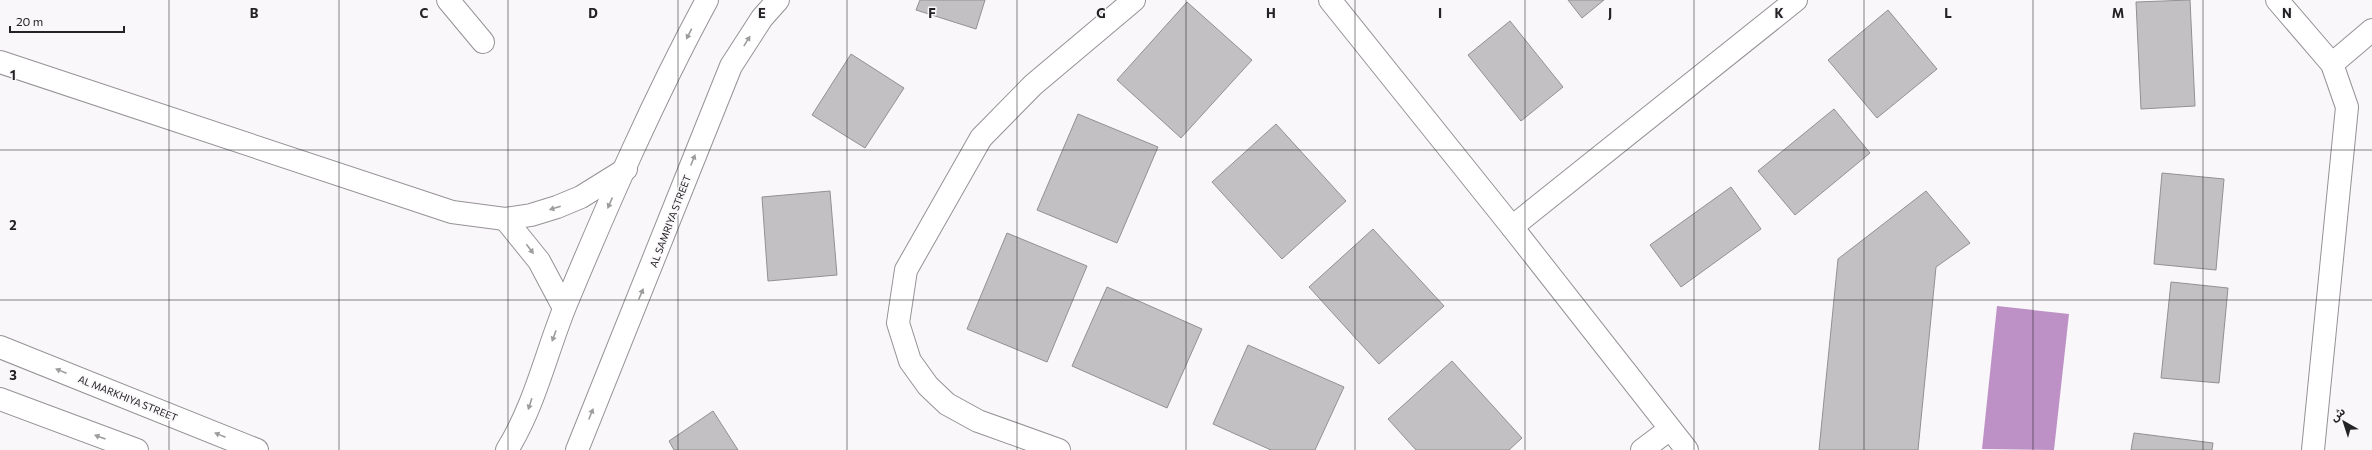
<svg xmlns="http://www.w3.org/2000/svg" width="2372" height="450" font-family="Commissioner,'Noto Sans Arabic',sans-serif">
  <rect width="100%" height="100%" fill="#f9f7fa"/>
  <path fill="#bd91c6" d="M1997,306L2069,314L2054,450L1982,449Z"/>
  <g fill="#c3c0c3" stroke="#939093">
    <path d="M920,0H985L976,29L916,10Z"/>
    <path d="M1568,0H1604L1582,18Z"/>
    <path d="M2190,0L2195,106L2141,109L2136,2Z"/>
    <path d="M1187,2L1252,60L1181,138L1117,80Z"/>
    <path d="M1888,10L1937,69L1877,118L1828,60Z"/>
    <path d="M1510,21L1563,87L1521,121L1468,55Z"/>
    <path d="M851,54L904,88L865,148L812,115Z"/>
    <path d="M1834,109L1870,153L1795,215L1758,171Z"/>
    <path d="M1078,114L1158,147L1117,243L1037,210Z"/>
    <path d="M1276,124L1346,201L1282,259L1212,182Z"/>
    <path d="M2162,173L2224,179L2216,270L2154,264Z"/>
    <path d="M1731,187L1761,229L1681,287L1650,245Z"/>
    <path d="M830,191L837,275L768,281L762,197Z"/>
    <path d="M1926,191L1970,243L1936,267L1918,450H1819L1838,259Z"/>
    <path d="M1373,229L1444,306L1379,364L1309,287Z"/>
    <path d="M1007,233L1087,266L1047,362L967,329Z"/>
    <path d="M2171,282L2228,288L2219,383L2161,378Z"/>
    <path d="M1107,287L1202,329L1167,408L1072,366Z"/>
    <path d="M1248,345L1344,387L1315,450H1271L1213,424Z"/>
    <path d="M1452,361L1522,438L1509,450H1416L1388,419Z"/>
    <path d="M713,411L738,450H674L669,441Z"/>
    <path d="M2134,433L2213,443L2212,450H2131Z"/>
  </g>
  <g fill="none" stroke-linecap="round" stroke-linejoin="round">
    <defs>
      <g id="minor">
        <path d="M448,0L483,42"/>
        <path d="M1330,0L1512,227L1687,450"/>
        <path d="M2277,0L2332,64L2347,107L2313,450"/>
        <path d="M0,62L452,212L505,219L531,215L557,207L581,197L626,169"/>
        <path d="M2332,64L2372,30"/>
        <path d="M505,219L539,261L564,308"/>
        <path d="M1512,227L1796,0"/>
        <path d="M507,450C535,405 546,353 566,304C609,201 654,98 707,0"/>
        <path d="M577,450L731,66L762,18L778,0"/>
        <path d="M1059,450L978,421L947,404L928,386L910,361L898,323L906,270L981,138L1033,85L1134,0"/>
        <path d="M1642,450L1670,429"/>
      </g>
      <g id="highway">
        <path d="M0,347L257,450"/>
        <path d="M0,399L137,450"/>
      </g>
    </defs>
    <use href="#minor" stroke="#959295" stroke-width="24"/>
    <use href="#highway" stroke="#959295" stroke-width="24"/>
    <use href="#minor" stroke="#fff" stroke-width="22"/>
    <use href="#highway" stroke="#fff" stroke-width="22"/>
  </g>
  <defs><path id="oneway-solid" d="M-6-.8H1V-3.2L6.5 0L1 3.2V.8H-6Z"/></defs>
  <g fill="#9c9c9c">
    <use href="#oneway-solid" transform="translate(689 34) rotate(117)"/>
    <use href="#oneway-solid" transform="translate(747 41) rotate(-58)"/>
    <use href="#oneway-solid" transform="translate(693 160) rotate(-68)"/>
    <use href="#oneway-solid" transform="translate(610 203) rotate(114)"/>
    <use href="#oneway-solid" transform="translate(555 208) rotate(162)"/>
    <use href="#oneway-solid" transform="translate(530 249) rotate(53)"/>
    <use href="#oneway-solid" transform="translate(641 294) rotate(-67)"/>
    <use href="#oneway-solid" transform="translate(554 336) rotate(110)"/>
    <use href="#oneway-solid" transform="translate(61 371) rotate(-158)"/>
    <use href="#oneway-solid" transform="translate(530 404) rotate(108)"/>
    <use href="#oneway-solid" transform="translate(591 414) rotate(-68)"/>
    <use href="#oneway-solid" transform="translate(220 435) rotate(-158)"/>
    <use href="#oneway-solid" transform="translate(100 437) rotate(-160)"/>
  </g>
  <path fill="none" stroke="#232224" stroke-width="1" stroke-opacity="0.55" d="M169,0V450M339,0V450M508,0V450M678,0V450M847,0V450M1017,0V450M1186,0V450M1355,0V450M1525,0V450M1694,0V450M1864,0V450M2033,0V450M2203,0V450M0,150H2372M0,300H2372"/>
  <g text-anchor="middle" stroke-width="3" stroke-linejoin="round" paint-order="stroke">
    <g font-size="10" fill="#232224" stroke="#f9f7fa">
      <text transform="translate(670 221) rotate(-69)" y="4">AL SAMRIYA STREET</text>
      <text transform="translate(128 398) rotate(22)" y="4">AL MARKHIYA STREET</text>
    </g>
  </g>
  <g font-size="13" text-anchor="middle" font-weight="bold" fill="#232224" stroke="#f9f7fa" stroke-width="3" stroke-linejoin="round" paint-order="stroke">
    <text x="254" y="18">B</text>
    <text x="424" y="18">C</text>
    <text x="593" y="18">D</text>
    <text x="762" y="18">E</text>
    <text x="932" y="18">F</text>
    <text x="1101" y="18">G</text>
    <text x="1271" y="18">H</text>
    <text x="1440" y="18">I</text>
    <text x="1610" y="18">J</text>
    <text x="1779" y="18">K</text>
    <text x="1948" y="18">L</text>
    <text x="2118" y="18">M</text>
    <text x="2287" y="18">N</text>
    <text x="13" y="80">1</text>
    <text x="13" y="230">2</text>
    <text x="13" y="380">3</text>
  </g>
  <g transform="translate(2344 422) rotate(321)" stroke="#f9f7fa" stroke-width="3" paint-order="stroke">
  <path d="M0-3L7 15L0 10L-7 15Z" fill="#232224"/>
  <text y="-6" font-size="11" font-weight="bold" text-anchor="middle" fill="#232224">ش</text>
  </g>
  <path d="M10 26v6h114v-6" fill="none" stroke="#232224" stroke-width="2"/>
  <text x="16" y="26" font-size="12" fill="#232224" stroke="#f9f7fa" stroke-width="3" paint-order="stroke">20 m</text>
</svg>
